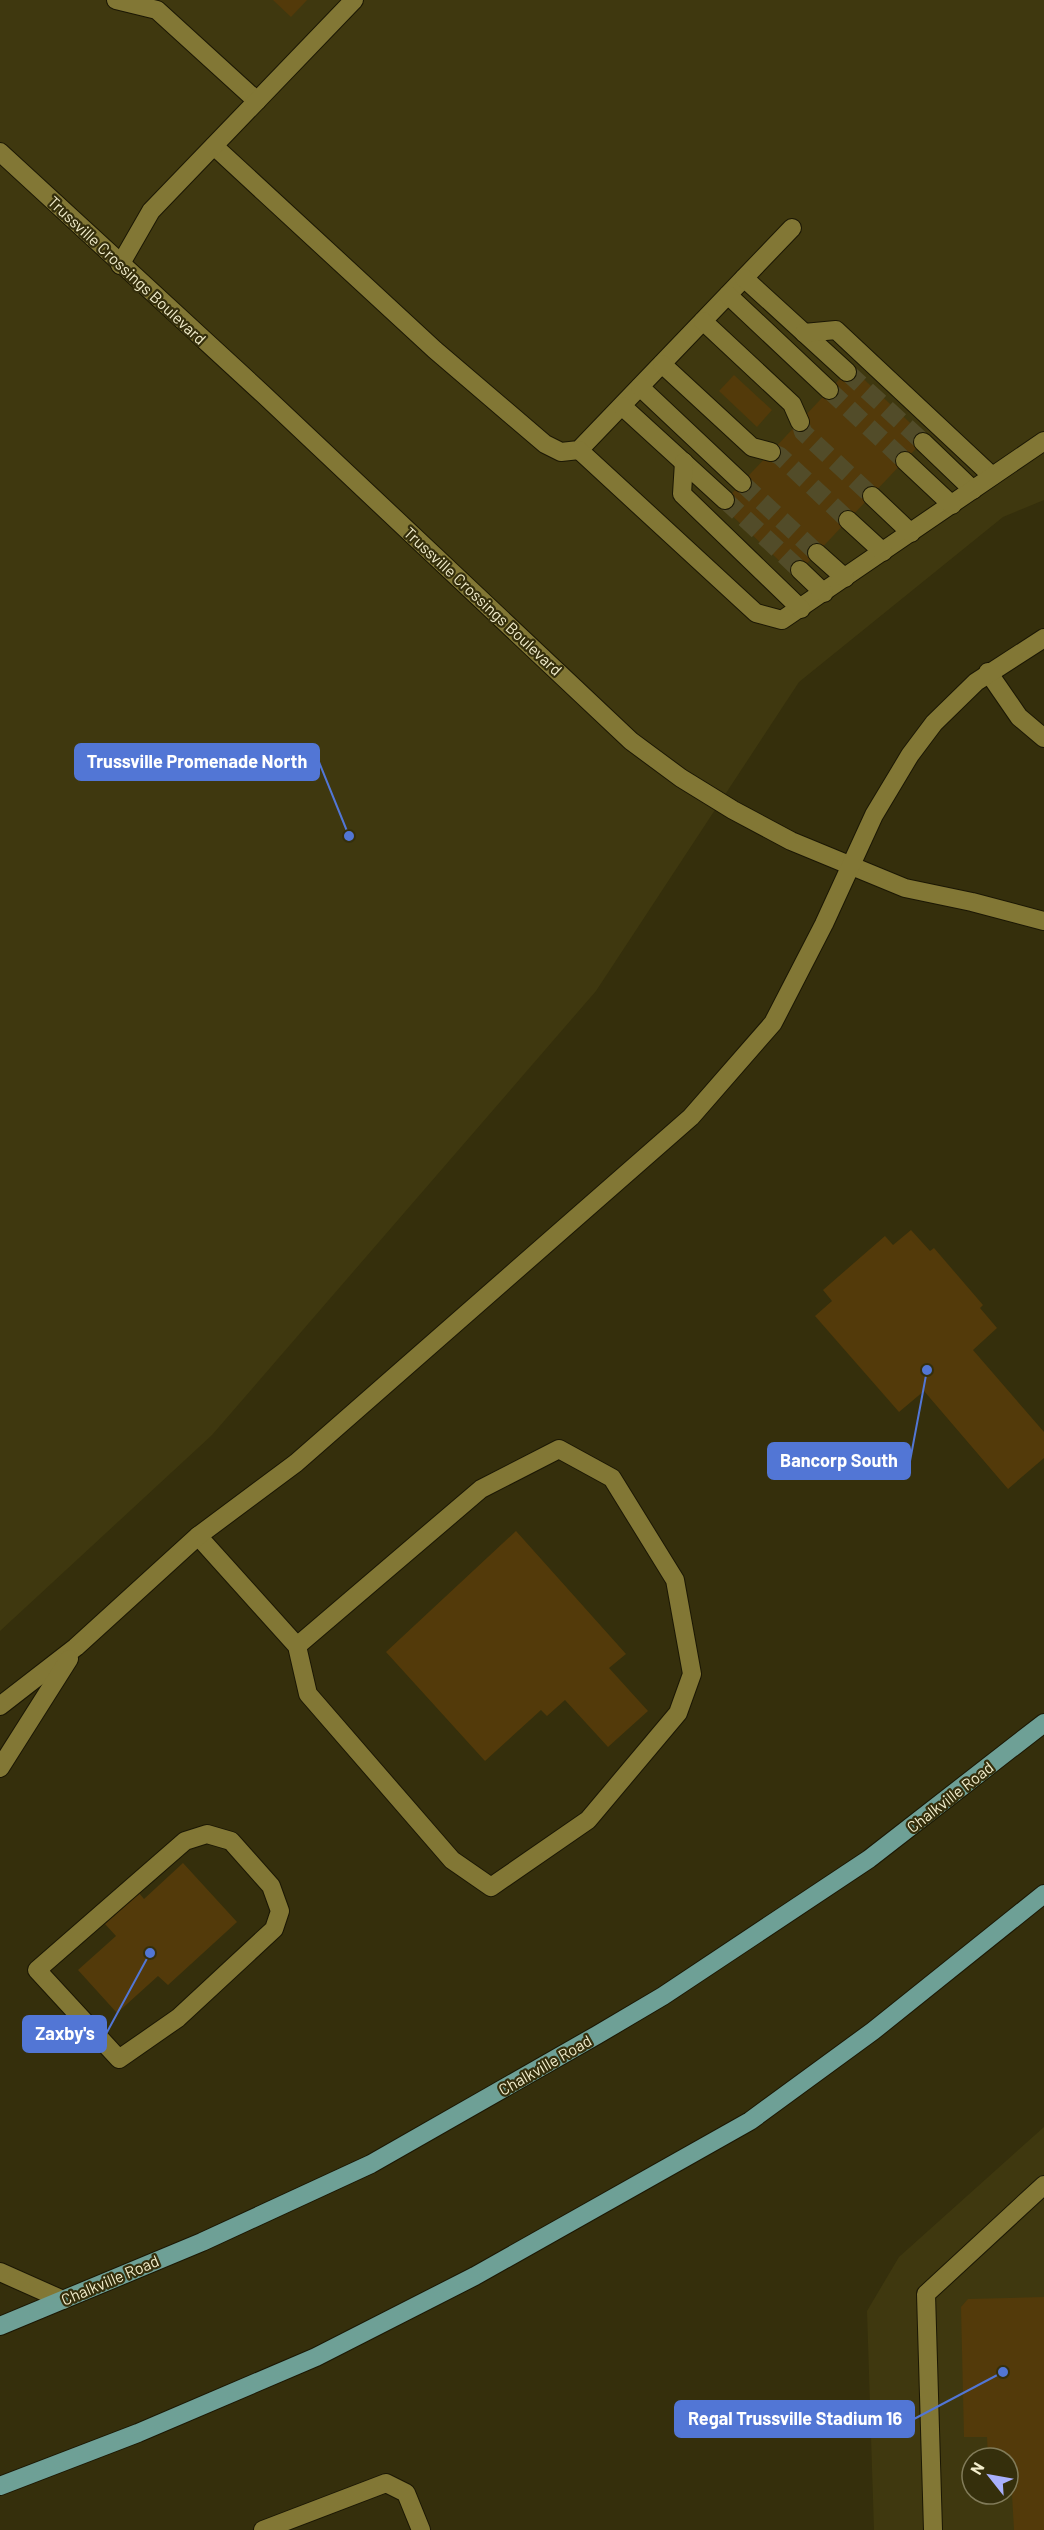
<svg xmlns="http://www.w3.org/2000/svg" width="1044" height="2530" font-family="Barlow,sans-serif">
  <rect width="100%" height="100%" fill="#352f0c"/>
  <g fill="#3f380f" fill-rule="evenodd">
    <path d="M0,0H1044V500L1003,517L799,682L596,991L212,1435L0,1631Z"/>
    <path d="M1044,2127V2530H874L867,2311L899,2257ZM972,2458H1008V2494H972Z"/>
  </g>
  <g fill="#533a0a">
    <path d="M273,0H307L291,17Z"/>
    <path d="M851,367L926,438L795,576L721,505Z"/>
    <path d="M734,375L772,410L757,427L719,391Z"/>
    <path d="M911,1230L930,1251L934,1248L983,1305L980,1308L997,1328L973,1350L1044,1432V1458L1008,1489L924,1391L899,1412L815,1316L832,1301L823,1290L885,1236L893,1245Z"/>
    <path d="M516,1531L626,1654L609,1668L648,1711L608,1747L565,1700L547,1716L541,1710L485,1761L386,1652Z"/>
    <path d="M183,1863L237,1922L168,1985L158,1976L117,2013L78,1970L116,1936L105,1924L139,1893L144,1899Z"/>
    <path d="M1044,2297V2530H1014L1010,2459L988,2458L987,2437H964L961,2307L968,2299Z"/>
  </g>
  <g fill="none" stroke-linecap="round" stroke-linejoin="round">
    <g stroke="#524c29" stroke-width="18" stroke-dasharray="18 9" stroke-linecap="butt">
      <path d="M847,372L923,442"/>
      <path d="M829,390L905,461"/>
      <path d="M800,422L803,432L872,496"/>
      <path d="M771,452L780,456L848,520"/>
      <path d="M742,483L817,553"/>
      <path d="M725,500L800,570"/>
    </g>
    <defs>
      <g id="minor">
        <path d="M116,0L157,10L257,101"/>
        <path d="M214,146L435,350L545,444L561,452L579,450L792,228"/>
        <path d="M0,152L263,394L631,741L681,778L733,810L791,841L905,888L972,902L1044,921"/>
        <path d="M120,265L151,211L354,0"/>
        <path d="M744,278L847,372"/>
        <path d="M728,295L829,390"/>
        <path d="M703,321L792,404L800,422"/>
        <path d="M804,333L836,330L992,476"/>
        <path d="M662,364L752,447L771,452"/>
        <path d="M640,387L742,483"/>
        <path d="M622,406L725,500"/>
        <path d="M923,442L973,490"/>
        <path d="M579,450L756,613L782,620L1044,441"/>
        <path d="M905,461L952,505"/>
        <path d="M684,462L682,494L801,609"/>
        <path d="M872,496L911,533"/>
        <path d="M848,520L883,552"/>
        <path d="M817,553L845,578"/>
        <path d="M800,570L824,593"/>
        <path d="M988,672L1019,717L1044,738"/>
        <path d="M198,1536L297,1646L308,1694L452,1860L491,1887L588,1820L678,1713L692,1674L675,1580L612,1478L559,1449L481,1489L297,1646"/>
        <path d="M0,1706L76,1647L198,1536L296,1463L691,1117L773,1023L824,924L874,815L910,755L934,723L976,682L1044,638"/>
        <path d="M0,1768L69,1659"/>
        <path d="M207,1834L231,1841L271,1886L280,1911L274,1929L178,2018L119,2059L37,1970L185,1841Z"/>
        <path d="M0,2272L63,2300"/>
        <path d="M263,2530L386,2483L406,2493L421,2530"/>
        <path d="M933,2530L926,2294L1044,2185"/>
      </g>
      <g id="major">
        <path d="M0,2326L202,2242L371,2164L597,2035L663,1996L869,1859L1044,1723"/>
        <path d="M0,2486L138,2433L316,2357L475,2276L750,2121L873,2031L1044,1894"/>
      </g>
    </defs>
    <use href="#minor" stroke="#1b1704" stroke-width="20"/>
    <use href="#major" stroke="#1b1704" stroke-width="20"/>
    <use href="#minor" stroke="#827735" stroke-width="18"/>
    <use href="#major" stroke="#6ea096" stroke-width="18"/>
  </g>
  <g text-anchor="middle" stroke-width="4.5" stroke-linejoin="round" paint-order="stroke">
    <g font-size="16" fill="#f3eecd" stroke="#352f0c">
      <text transform="translate(127 270) rotate(43)" y="6">Trussville Crossings Boulevard</text>
      <text transform="translate(483 601) rotate(43)" y="6">Trussville Crossings Boulevard</text>
      <text transform="translate(950 1797) rotate(-38)" y="6">Chalkville Road</text>
      <text transform="translate(545 2065) rotate(-30)" y="6">Chalkville Road</text>
      <text transform="translate(110 2280) rotate(-23)" y="6">Chalkville Road</text>
    </g>
  </g>
  <path fill="none" stroke="#5276d5" stroke-width="2" d="M349 836L319 762M927 1370L910 1461M150 1953L106 2034M1003 2372L914 2419"/>
  <g fill="#5276d5" stroke="#352f0c" stroke-width="2">
    <circle cx="349" cy="836" r="6"/>
    <circle cx="927" cy="1370" r="6"/>
    <circle cx="150" cy="1953" r="6"/>
    <circle cx="1003" cy="2372" r="6"/>
  </g>
  <g fill="#5276d5" stroke="#5276d5" stroke-width="2">
    <rect x="75" y="744" width="244" height="36" rx="6"/>
    <rect x="768" y="1443" width="142" height="36" rx="6"/>
    <rect x="23" y="2016" width="83" height="36" rx="6"/>
    <rect x="675" y="2401" width="239" height="36" rx="6"/>
  </g>
  <g font-size="18" text-anchor="middle" font-weight="bold" fill="#fff">
    <text x="197" y="768">Trussville Promenade North</text>
    <text x="839" y="1467">Bancorp South</text>
    <text x="65" y="2040">Zaxby's</text>
    <text x="795" y="2425">Regal Trussville Stadium 16</text>
  </g>
  <g transform="translate(990 2476) rotate(301)"><circle r="28" fill="#352f0c" stroke="#817b59" stroke-width="1.5"/>
  <path d="M0-4.5L10 22L0 15L-10 22Z" fill="#a9b0fc"/>
  <text y="-9" font-size="16" font-weight="bold" text-anchor="middle" fill="#f3eecd">N</text>
  </g>
</svg>
